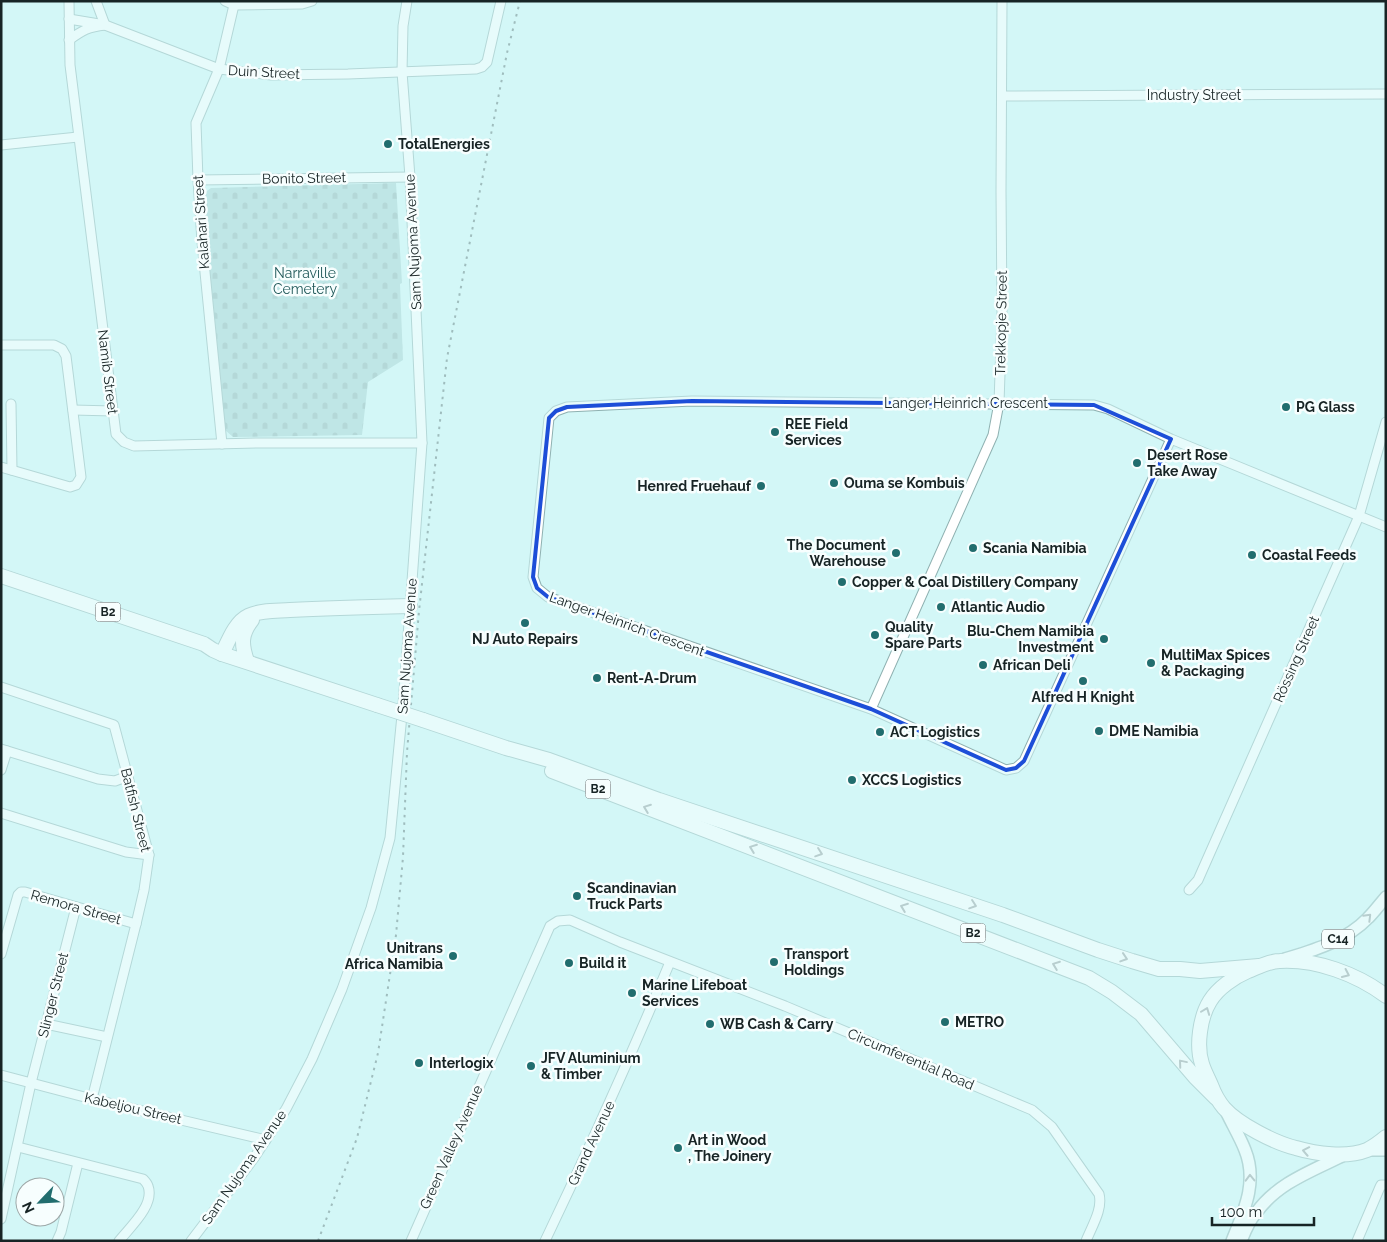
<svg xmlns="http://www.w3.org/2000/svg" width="1387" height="1242" font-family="Raleway,sans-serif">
  <defs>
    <pattern id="cemetery-stones" width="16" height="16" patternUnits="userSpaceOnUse" patternTransform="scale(1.25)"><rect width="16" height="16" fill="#a7d0d0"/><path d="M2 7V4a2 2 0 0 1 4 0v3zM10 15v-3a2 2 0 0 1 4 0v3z" fill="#8fb2b2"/></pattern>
  </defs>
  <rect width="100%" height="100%" fill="#d3f7f7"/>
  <path fill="url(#cemetery-stones)" d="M396,183L402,283L400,284L403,360L368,382L362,435L233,437L225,430L210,292L204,193L211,188Z"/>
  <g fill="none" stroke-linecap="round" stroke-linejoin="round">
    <defs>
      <g id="minor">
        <path d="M69,1L70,65L116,434L124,442L134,446L257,443H422"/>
        <path d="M225,1L234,5L302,4L312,1"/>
        <path d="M69,19L105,25L219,69L271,75L348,74L476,69L482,67L487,62L501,1"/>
        <path d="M69,40C83,30 88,27 105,25L96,1"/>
        <path d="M1002,96L1386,94"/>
        <path d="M1,145L78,137"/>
        <path d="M198,180L410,177"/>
        <path d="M1,345H54L62,349L66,356L81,477L76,485L70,487L1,467"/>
        <path d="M11,404L12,470"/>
        <path d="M73,410L113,411"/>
        <path d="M1171,439L1024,761L1016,768L1006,770L871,709L548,597L537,588L533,577L549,418L556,411L567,407L692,401L1094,405L1108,409L1171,439L1386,527"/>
        <path d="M222,444L202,242L198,180L196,123L219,69L234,5"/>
        <path d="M1,687L114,725L149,855L144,890L136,924L92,1099"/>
        <path d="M871,709L993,435L999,403L1002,315L1001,191L1002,1"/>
        <path d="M1,749L98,779L115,781L128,776"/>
        <path d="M1,770L7,751"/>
        <path d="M1,813L126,852L149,855"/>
        <path d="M1189,890L1198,880L1359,516L1386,422"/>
        <path d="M1,954L18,895L21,892H25L136,924"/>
        <path d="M46,1024L107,1037"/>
        <path d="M1,1075L92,1099L266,1140"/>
        <path d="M18,1147L143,1179C145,1181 147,1183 148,1186C155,1205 130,1227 119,1241"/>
        <path d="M1,1219L31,1083L76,907"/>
        <path d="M57,1241L61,1232L78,1163"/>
        <path d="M191,1241L254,1158L286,1109L312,1059L342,989L371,908L390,838L403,705L422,443L410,177L402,72L403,26L407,1"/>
        <path d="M411,1241L550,926L558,921L570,920L620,942L785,1006L1032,1110L1052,1127L1099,1194C1103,1209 1092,1226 1086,1241"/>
        <path d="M545,1241C589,1149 631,1056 670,962"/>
        <path d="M1357,1241L1380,1187L1381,1185H1386"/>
      </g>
      <g id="major">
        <path d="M1285,959C1314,950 1346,941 1368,918C1374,912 1380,904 1386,897"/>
        <path d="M1226,1111C1232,1124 1240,1137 1245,1150C1258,1182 1244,1211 1232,1241"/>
        <path d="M1366,1150H1386"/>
        <path d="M1241,1241C1245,1231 1249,1221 1256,1213C1277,1183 1312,1171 1344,1155"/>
      </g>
      <g id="highway">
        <path d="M1,576L204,644L213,650L222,654L377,705"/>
        <path d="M222,654C228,642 235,622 248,616C260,610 277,611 290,610C330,608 370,607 410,606"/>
        <path d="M247,661C241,644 241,634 252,620"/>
        <path d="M423,720L506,748L549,760L659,800L1003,915L1098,950L1132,961L1159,969H1180L1200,971L1259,966"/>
        <path d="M552,771L1089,978L1112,992L1141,1014L1195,1077L1216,1098"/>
        <path d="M1386,996C1357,974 1316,959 1280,961C1269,961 1258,967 1248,971C1234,977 1218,988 1210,1001C1200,1017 1196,1046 1202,1064C1204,1071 1208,1078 1211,1085C1214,1093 1218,1101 1224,1108C1238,1124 1275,1143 1296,1148C1316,1154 1347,1158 1367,1150C1373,1147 1380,1142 1386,1137"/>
      </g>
    </defs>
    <use href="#minor" stroke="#8fb1b1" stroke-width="11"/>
    <use href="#major" stroke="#8fb1b1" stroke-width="14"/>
    <use href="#highway" stroke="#8fb1b1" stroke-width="16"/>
    <use href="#minor" stroke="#fff" stroke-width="9"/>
    <use href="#major" stroke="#fff" stroke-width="11"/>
    <use href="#highway" stroke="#fff" stroke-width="14"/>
    <path stroke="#617778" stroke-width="2" stroke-dasharray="2.5 5" stroke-linecap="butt" d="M318,1241L357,1138L378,1053L396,935L403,857L407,752L419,611L447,358L507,53L520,1"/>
    <defs>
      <path id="highway-bridge" d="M377,705L423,720"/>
    </defs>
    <use href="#highway-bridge" stroke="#8fb1b1" stroke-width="16" stroke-linecap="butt"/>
    <use href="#highway-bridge" stroke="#fff" stroke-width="14"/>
  </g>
  <defs><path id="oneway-chevron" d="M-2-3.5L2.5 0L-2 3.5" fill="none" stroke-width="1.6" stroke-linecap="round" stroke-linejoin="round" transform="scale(1.25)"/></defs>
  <g stroke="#979c9d">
    <use href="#oneway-chevron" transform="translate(647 808) rotate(-159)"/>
    <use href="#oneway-chevron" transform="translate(753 848) rotate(-159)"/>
    <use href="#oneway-chevron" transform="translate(819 853) rotate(19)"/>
    <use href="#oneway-chevron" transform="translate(973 905) rotate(19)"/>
    <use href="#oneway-chevron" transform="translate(904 907) rotate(-159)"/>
    <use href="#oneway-chevron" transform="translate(1368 917) rotate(-45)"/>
    <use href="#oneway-chevron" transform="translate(1124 958) rotate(18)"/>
    <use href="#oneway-chevron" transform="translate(1056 965) rotate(-159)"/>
    <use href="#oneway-chevron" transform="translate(1346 974) rotate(25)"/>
    <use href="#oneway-chevron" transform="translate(1206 1011) rotate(-69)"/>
    <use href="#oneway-chevron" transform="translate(1182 1063) rotate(-130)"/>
    <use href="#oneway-chevron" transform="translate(1306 1151) rotate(-169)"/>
    <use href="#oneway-chevron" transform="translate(1250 1178) rotate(-91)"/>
  </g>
  <path d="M0 0H1387V1242H0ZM692,401L1094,405L1171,439L1024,761L1016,768L1006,770L871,709L548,597L537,588L533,577L549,418L556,411L567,407Z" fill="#d3f7f7" fill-opacity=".55" fill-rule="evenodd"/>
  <path fill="none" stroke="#1d4ed8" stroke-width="4" stroke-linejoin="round" d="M692,401L1094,405L1171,439L1024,761L1016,768L1006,770L871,709L548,597L537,588L533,577L549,418L556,411L567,407Z"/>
  <g fill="#216d6e" stroke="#f7fefe" stroke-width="2">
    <circle cx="388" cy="144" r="5"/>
    <circle cx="1286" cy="407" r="5"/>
    <circle cx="775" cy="432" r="5"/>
    <circle cx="1137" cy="463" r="5"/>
    <circle cx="834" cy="483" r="5"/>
    <circle cx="761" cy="486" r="5"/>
    <circle cx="973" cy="548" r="5"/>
    <circle cx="896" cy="553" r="5"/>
    <circle cx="1252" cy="555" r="5"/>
    <circle cx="842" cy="582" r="5"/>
    <circle cx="941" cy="607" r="5"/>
    <circle cx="525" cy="623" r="5"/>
    <circle cx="875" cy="635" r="5"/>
    <circle cx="1104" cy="639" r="5"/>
    <circle cx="1151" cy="663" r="5"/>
    <circle cx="983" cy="665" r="5"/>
    <circle cx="597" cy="678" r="5"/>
    <circle cx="1083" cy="681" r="5"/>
    <circle cx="1099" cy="731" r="5"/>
    <circle cx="880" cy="732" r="5"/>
    <circle cx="852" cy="780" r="5"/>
    <circle cx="577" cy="896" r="5"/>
    <circle cx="453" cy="956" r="5"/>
    <circle cx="774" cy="962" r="5"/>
    <circle cx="569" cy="963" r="5"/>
    <circle cx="632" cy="993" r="5"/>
    <circle cx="945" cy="1022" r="5"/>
    <circle cx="710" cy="1024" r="5"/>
    <circle cx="419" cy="1063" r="5"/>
    <circle cx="531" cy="1066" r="5"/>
    <circle cx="678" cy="1148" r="5"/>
  </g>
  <g text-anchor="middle" stroke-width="5" stroke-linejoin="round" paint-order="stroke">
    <g fill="#f7fefe" stroke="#5a6566" stroke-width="1">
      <rect x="95.5" y="602.5" width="25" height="19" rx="4"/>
      <rect x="585.5" y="779.5" width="25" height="19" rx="4"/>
      <rect x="960.5" y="923.5" width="25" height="19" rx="4"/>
      <rect x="1322" y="929.5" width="32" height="19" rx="4"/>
    </g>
    <g font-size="12" font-weight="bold" fill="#172425">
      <text x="108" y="616">B2</text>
      <text x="598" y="793">B2</text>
      <text x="973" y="937">B2</text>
      <text x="1338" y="943">C14</text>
    </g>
    <g font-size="14" fill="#172425" stroke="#f7fefe">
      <text transform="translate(264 72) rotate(3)" y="5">Duin Street</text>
      <text x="1194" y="100">Industry Street</text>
      <text transform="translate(304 178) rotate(-1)" y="5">Bonito Street</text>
      <text transform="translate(201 222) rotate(-94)" y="5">Kalahari Street</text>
      <text transform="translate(413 242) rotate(-93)" y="5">Sam Nujoma Avenue</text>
      <text transform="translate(1001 323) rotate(-89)" y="5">Trekkopje Street</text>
      <text transform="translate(108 372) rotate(83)" y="5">Namib Street</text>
      <text x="966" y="408">Langer Heinrich Crescent</text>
      <text transform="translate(627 624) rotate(20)" y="5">Langer Heinrich Crescent</text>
      <text transform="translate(407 646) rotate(-86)" y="5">Sam Nujoma Avenue</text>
      <text transform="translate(1296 659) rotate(-66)" y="5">Rössing Street</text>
      <text transform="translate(136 810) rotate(76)" y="5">Batfish Street</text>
      <text transform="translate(76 907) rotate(16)" y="5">Remora Street</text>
      <text transform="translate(53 995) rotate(-76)" y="5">Slinger Street</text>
      <text transform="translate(911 1059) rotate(23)" y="5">Circumferential Road</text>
      <text transform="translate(133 1108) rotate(13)" y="5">Kabeljou Street</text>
      <text transform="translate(591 1143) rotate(-65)" y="5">Grand Avenue</text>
      <text transform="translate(451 1147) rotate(-66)" y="5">Green Valley Avenue</text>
      <text transform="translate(244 1167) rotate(-55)" y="5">Sam Nujoma Avenue</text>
    </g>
    <g font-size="14" font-weight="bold" fill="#172425" stroke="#f7fefe" text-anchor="start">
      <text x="398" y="149">TotalEnergies</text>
      <text x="1296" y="412">PG Glass</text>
      <text x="785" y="429">REE Field<tspan x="785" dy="16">Services</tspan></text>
      <text x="1147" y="460">Desert Rose<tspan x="1147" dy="16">Take Away</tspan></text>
      <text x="844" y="488">Ouma se Kombuis</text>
      <text x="751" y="491" text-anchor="end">Henred Fruehauf</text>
      <text x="886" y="550" text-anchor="end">The Document<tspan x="886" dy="16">Warehouse</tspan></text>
      <text x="983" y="553">Scania Namibia</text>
      <text x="1262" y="560">Coastal Feeds</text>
      <text x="852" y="587">Copper &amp; Coal Distillery Company</text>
      <text x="951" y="612">Atlantic Audio</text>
      <text x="885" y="632">Quality<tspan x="885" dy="16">Spare Parts</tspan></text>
      <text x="1094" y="636" text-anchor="end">Blu-Chem Namibia<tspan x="1094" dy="16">Investment</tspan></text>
      <text x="525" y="644" text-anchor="middle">NJ Auto Repairs</text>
      <text x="1161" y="660">MultiMax Spices<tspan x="1161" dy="16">&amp; Packaging</tspan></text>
      <text x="993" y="670">African Deli</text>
      <text x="607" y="683">Rent-A-Drum</text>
      <text x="1083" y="702" text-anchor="middle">Alfred H Knight</text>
      <text x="1109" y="736">DME Namibia</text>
      <text x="890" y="737">ACT Logistics</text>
      <text x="862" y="785">XCCS Logistics</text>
      <text x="587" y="893">Scandinavian<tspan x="587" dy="16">Truck Parts</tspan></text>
      <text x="443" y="953" text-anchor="end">Unitrans<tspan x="443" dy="16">Africa Namibia</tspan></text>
      <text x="784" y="959">Transport<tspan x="784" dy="16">Holdings</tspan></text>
      <text x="579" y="968">Build it</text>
      <text x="642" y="990">Marine Lifeboat<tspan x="642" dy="16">Services</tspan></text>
      <text x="955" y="1027">METRO</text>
      <text x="720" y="1029">WB Cash &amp; Carry</text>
      <text x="541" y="1063">JFV Aluminium<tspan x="541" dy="16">&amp; Timber</tspan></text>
      <text x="429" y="1068">Interlogix</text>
      <text x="688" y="1145">Art in Wood<tspan x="688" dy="16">, The Joinery</tspan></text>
    </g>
    <g font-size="14" fill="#21595a" stroke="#f7fefe">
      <text x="305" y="278">Narraville<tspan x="305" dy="16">Cemetery</tspan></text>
    </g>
  </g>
  <rect width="1387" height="1242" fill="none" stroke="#172425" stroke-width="5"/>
  <g transform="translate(40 1202) rotate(245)"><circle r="24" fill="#f7fefe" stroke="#9da7a7"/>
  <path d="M0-4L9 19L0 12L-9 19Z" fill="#216d6e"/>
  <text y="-8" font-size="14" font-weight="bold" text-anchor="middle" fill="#172425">N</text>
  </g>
  <path d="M1212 1217v8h102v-8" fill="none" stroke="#172425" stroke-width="2.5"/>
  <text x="1220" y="1217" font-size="15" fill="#172425" stroke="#f7fefe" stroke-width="4" paint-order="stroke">100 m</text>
</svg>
